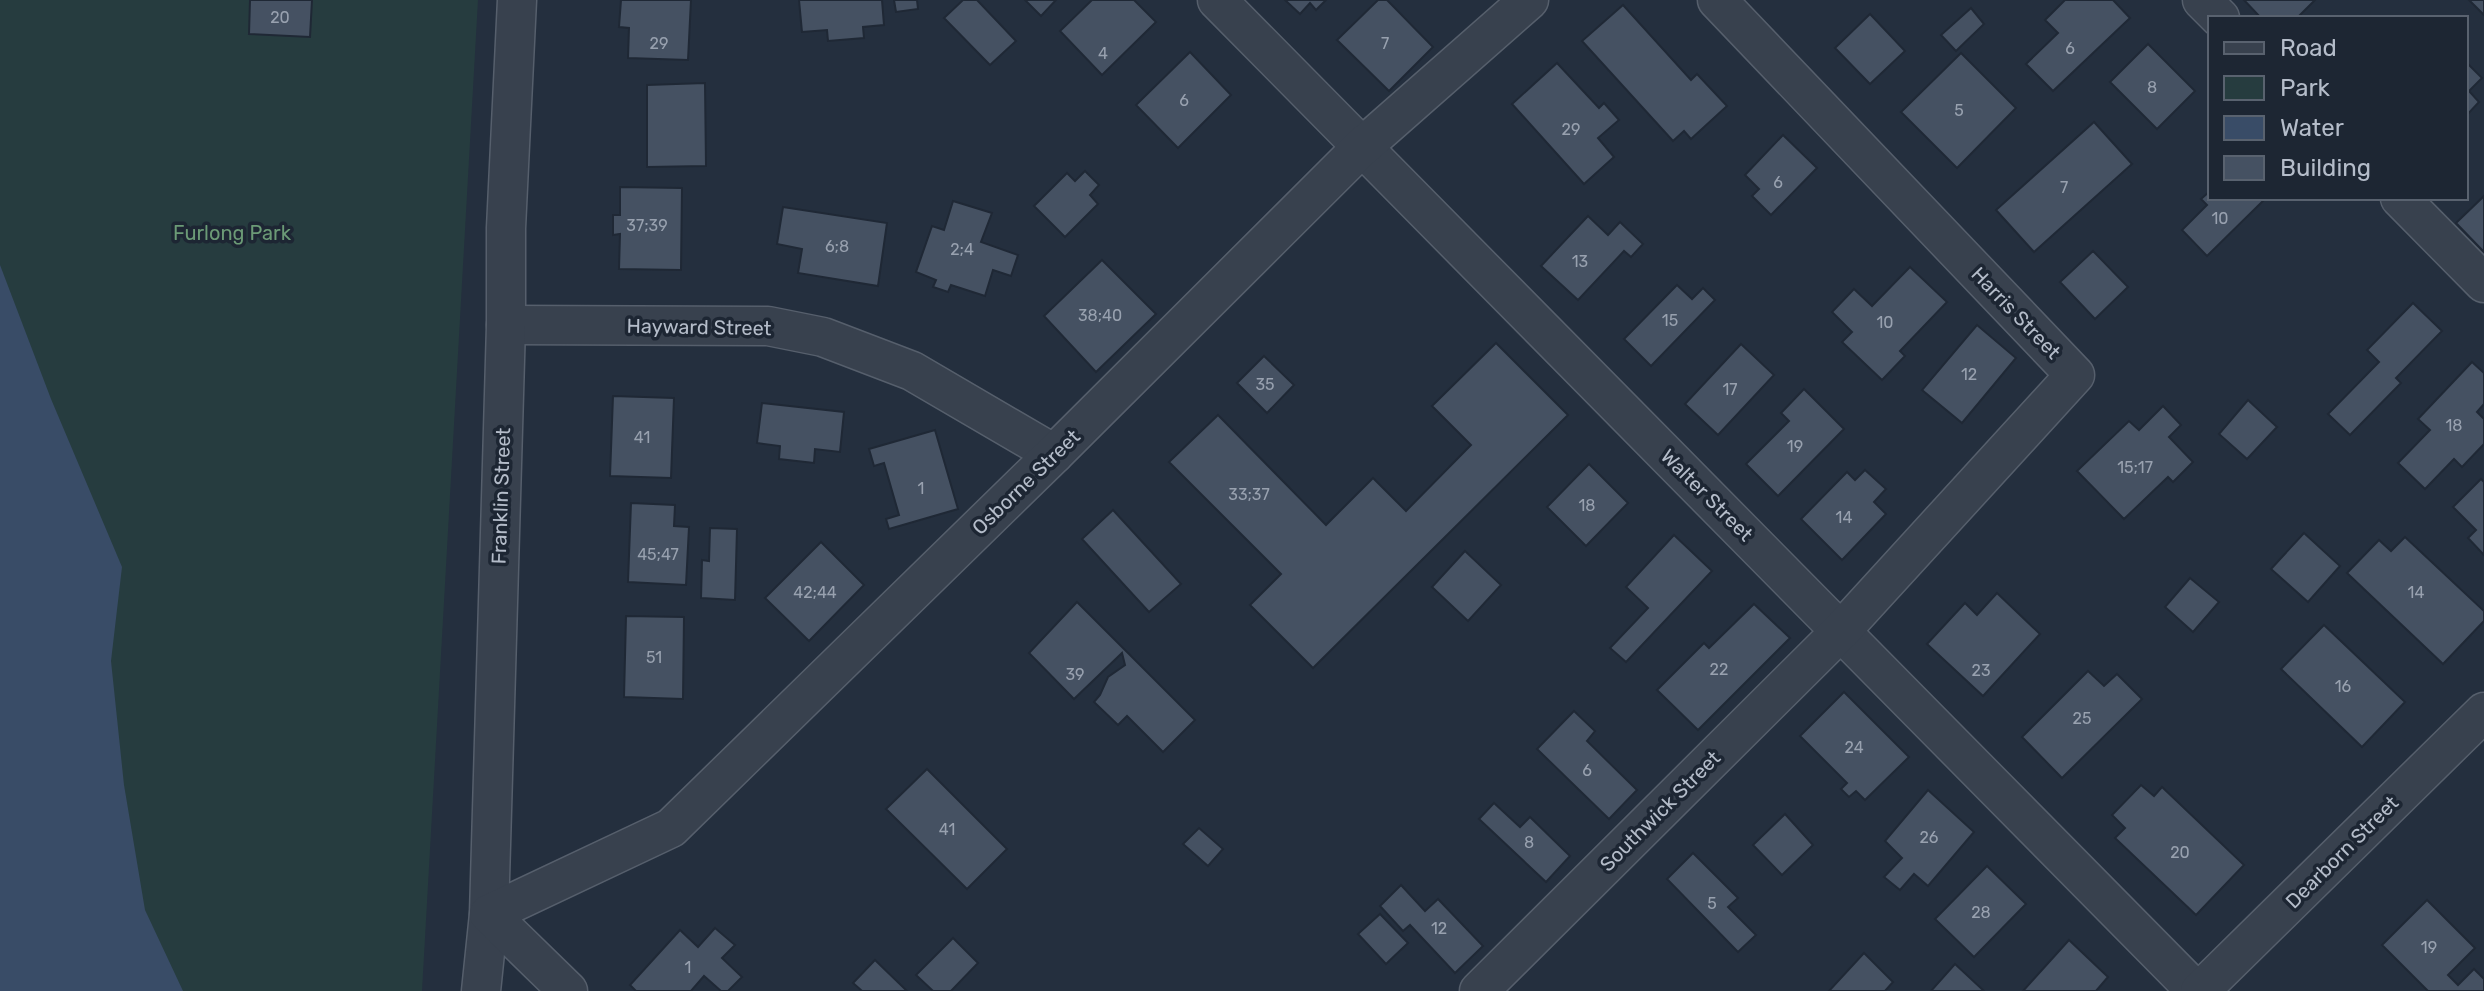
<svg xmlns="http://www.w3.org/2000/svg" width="2484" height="991" font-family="Rubik,sans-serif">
  <rect width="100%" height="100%" fill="#242f3e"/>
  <path fill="#263c3f" d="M0,0H478L422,991H0Z"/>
  <path fill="#394c67" d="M0,265L51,399L122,567L111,661L124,785L145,910L183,991H0Z"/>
  <g fill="#455162" stroke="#1f2835" stroke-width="2">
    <path d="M250,0H312L310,37L249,34Z"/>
    <path d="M621,0H691L688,60L628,58L629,28L619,27Z"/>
    <path d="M799,0H882L884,25L863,27L864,38L828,41L827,30L802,32Z"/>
    <path d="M894,0H917L918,9L896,12Z"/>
    <path d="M963,0H977L1016,41L990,65L944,18Z"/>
    <path d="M1025,0H1056L1041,16Z"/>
    <path d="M1092,0H1134L1156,22L1102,75L1060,31Z"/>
    <path d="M1285,0H1326L1316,10L1310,3L1300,14Z"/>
    <path d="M1378,0H1387L1433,47L1389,91L1337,40Z"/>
    <path d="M2065,0H2113L2130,18L2053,91L2026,64L2058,33L2045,20Z"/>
    <path d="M2244,0H2315L2297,18H2261Z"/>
    <path d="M2469,0H2484V15Z"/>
    <path d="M1623,5L1691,80L1697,74L1727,106L1691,139L1684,131L1673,141L1582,41Z"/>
    <path d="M1971,8L1984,24L1956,51L1941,35Z"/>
    <path d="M1870,14L1905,51L1870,84L1835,48Z"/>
    <path d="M2148,44L2195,91L2157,129L2110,82Z"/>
    <path d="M1190,52L1231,95L1178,148L1136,105Z"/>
    <path d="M1961,53L2016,108L1957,168L1901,112Z"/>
    <path d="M2466,62L2482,78L2469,91L2479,102L2466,116Z"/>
    <path d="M1557,63L1599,108L1604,103L1619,120L1598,138L1614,157L1584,184L1512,104Z"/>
    <path d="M705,83L706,166L647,167V85Z"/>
    <path d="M2094,122L2132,164L2034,252L1996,210Z"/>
    <path d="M1783,135L1817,168L1771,215L1752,196L1759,189L1745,175Z"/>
    <path d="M1085,171L1099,185L1090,195L1098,204L1065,237L1034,206L1067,173L1075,181Z"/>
    <path d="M620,187L682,188L681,270L619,269L620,234L613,235V215H620Z"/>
    <path d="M2210,191V198H2266L2207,256L2182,230L2207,205L2201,199Z"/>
    <path d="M2484,196V252L2456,223Z"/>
    <path d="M953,201L992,213L981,242L1018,255L1011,276L993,270L985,296L951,285L948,292L933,287L936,280L916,272L932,226L944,230Z"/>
    <path d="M783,207L887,223L878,286L798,273L802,249L777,244Z"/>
    <path d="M1588,216L1608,235L1620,222L1643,244L1631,257L1624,251L1578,300L1541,266Z"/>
    <path d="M2093,251L2128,287L2095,319L2060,282Z"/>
    <path d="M1102,260L1156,314L1096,372L1044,316Z"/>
    <path d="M1910,267L1947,302L1900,351L1905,356L1882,380L1842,342L1852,332L1832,312L1854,289L1872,306Z"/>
    <path d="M1677,285L1692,299L1703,288L1715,300L1651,366L1624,339Z"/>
    <path d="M2413,303L2442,331L2396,378L2401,383L2350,435L2328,414L2379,362L2367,350Z"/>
    <path d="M1977,325L2016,358L1962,423L1922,390Z"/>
    <path d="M1496,343L1568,415L1313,668L1250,605L1281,574L1169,462L1218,415L1326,525L1373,478L1406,511L1471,445L1432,406Z"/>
    <path d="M1741,344L1774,375L1718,435L1685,404Z"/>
    <path d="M1264,356L1294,385L1267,413L1237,383Z"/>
    <path d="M2472,362L2484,373V404L2477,412L2484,419V444L2462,467L2454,459L2425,489L2398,463L2430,430L2418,419Z"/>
    <path d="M1804,389L1844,429L1778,496L1746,464L1789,421L1781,413Z"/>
    <path d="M613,396L674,398L671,478L610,476Z"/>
    <path d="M2248,400L2277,427L2247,459L2219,434Z"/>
    <path d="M762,403L844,412L840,452L815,449L814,463L779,459L780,446L757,443Z"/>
    <path d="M2163,406L2181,425L2169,437L2193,462L2173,482L2168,477L2124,519L2077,471L2129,421L2139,430Z"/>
    <path d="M935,430L958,509L889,529L886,519L899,515L884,463L874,466L869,449Z"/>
    <path d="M1589,464L1628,503L1586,546L1547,507Z"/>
    <path d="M1865,470L1886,489L1874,502L1886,514L1842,560L1801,519L1847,472L1855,480Z"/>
    <path d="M2481,479L2484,482V555L2468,538L2476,530L2453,507Z"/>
    <path d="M631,503L675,505L674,526L689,527L686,585L628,582Z"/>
    <path d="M1113,510L1181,584L1149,612L1082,539Z"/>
    <path d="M710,528L737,529L735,600L701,598L702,560L709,561Z"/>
    <path d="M2304,533L2340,566L2308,602L2271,569Z"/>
    <path d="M1674,535L1712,571L1626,662L1610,648L1648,608L1626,587Z"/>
    <path d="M2405,537L2484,611V621L2443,664L2347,573L2379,540L2391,551Z"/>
    <path d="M821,542L864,585L809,641L765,598Z"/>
    <path d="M1465,551L1501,585L1468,621L1432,587Z"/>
    <path d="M2190,578L2219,602L2193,632L2165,607Z"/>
    <path d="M1997,593L2040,634L1983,696L1927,644L1965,603L1977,615Z"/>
    <path d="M1077,602L1195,720L1163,752L1127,716L1118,725L1094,702L1100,695L1108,677L1125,665L1122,653L1074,699L1029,653Z"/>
    <path d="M1754,604L1790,638L1698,730L1657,690L1704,643L1709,648Z"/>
    <path d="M626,616L684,617L683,699L624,697Z"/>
    <path d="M2324,625L2405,702L2362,747L2281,669Z"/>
    <path d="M2088,671L2104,686L2117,674L2142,699L2062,778L2022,737Z"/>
    <path d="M1844,692L1909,757L1865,800L1856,791L1849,797L1841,789L1847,783L1800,736Z"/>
    <path d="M1574,711L1595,731L1587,741L1637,790L1609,819L1537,749Z"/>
    <path d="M927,769L1007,849L967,889L886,809Z"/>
    <path d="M2141,785L2154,796L2162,787L2244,865L2196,915L2115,838L2125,828L2112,815Z"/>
    <path d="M1928,790L1974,832L1928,886L1914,874L1900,890L1884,877L1902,858L1885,841Z"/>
    <path d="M1494,803L1520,827L1530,817L1570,856L1546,882L1479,819Z"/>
    <path d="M1785,814L1813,845L1782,875L1753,845Z"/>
    <path d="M1199,828L1223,849L1208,866L1183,844Z"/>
    <path d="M1693,853L1738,898L1728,907L1756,935L1738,952L1667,879Z"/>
    <path d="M1987,866L2026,904L1974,957L1935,919Z"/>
    <path d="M1401,885L1425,911L1438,899L1483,946L1455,973L1410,925L1403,931L1380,906Z"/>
    <path d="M2427,900L2475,948L2448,975L2458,985L2474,969L2484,979V991H2428L2382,945Z"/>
    <path d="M1380,914L1408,943L1386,964L1358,934Z"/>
    <path d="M715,928L735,945L722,958L742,977L728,991H721L704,976L691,991H636L630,985L680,930L698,947Z"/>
    <path d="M953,938L978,963L951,991H933L916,975Z"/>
    <path d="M2069,940L2108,977L2096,991H2023Z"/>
    <path d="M1864,953L1893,982L1885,991H1829Z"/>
    <path d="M875,960L907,991H862L853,983Z"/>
    <path d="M1955,964L1984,991H1931Z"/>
  </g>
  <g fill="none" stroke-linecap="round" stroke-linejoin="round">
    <defs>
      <g id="minor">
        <path d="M1217,0L2196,991"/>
        <path d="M2202,0L2220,18"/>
        <path d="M2400,198L2484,283"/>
        <path d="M506,325L768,326L823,337L912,371L1054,454"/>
        <path d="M481,991L489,914L506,325V228L517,0"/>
        <path d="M568,991L489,914L671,828L1054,454L1362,147L1529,0"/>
        <path d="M1479,991L1841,631L2075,375L1717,0"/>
        <path d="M2200,991L2484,712"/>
      </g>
    </defs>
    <use href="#minor" stroke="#565f6c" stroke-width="41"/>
    <use href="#minor" stroke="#38414e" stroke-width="38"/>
  </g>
  <g text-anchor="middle" stroke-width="7" stroke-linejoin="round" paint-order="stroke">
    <g font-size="16" fill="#98a1af">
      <text x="280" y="23">20</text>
      <text x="659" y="49">29</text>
      <text x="1385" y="49">7</text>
      <text x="2070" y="54">6</text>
      <text x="1103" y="59">4</text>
      <text x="2152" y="93">8</text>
      <text x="1184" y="106">6</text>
      <text x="1959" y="116">5</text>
      <text x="1571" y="135">29</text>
      <text x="1778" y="188">6</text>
      <text x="2064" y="193">7</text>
      <text x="2220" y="224">10</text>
      <text x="647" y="231">37;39</text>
      <text x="837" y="252">6;8</text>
      <text x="962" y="255">2;4</text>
      <text x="1580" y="267">13</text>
      <text x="1100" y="321">38;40</text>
      <text x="1670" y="326">15</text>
      <text x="1885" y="328">10</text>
      <text x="1969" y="380">12</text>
      <text x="1265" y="390">35</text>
      <text x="1730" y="395">17</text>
      <text x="2454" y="431">18</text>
      <text x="642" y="443">41</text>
      <text x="1795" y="452">19</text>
      <text x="2135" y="473">15;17</text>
      <text x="921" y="494">1</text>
      <text x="1249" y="500">33;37</text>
      <text x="1587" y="511">18</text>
      <text x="1844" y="523">14</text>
      <text x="658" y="560">45;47</text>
      <text x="815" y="598">42;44</text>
      <text x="2416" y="598">14</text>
      <text x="654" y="663">51</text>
      <text x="1719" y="675">22</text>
      <text x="1981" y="676">23</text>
      <text x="1075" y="680">39</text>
      <text x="2343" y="692">16</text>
      <text x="2082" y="724">25</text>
      <text x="1854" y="753">24</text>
      <text x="1587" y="776">6</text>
      <text x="947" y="835">41</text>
      <text x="1929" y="843">26</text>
      <text x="1529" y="848">8</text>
      <text x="2180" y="858">20</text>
      <text x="1712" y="909">5</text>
      <text x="1981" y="918">28</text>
      <text x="1439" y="934">12</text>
      <text x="2429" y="953">19</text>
      <text x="688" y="973">1</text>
    </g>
    <g font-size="20" fill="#6b9a76" stroke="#1d2633">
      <text x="232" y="240">Furlong Park</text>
    </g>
    <g font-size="20" fill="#b4bcc9" stroke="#1d2633">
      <text transform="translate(2016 313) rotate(46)" y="7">Harris Street</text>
      <text transform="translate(699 327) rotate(1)" y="7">Hayward Street</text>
      <text transform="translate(1026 482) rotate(-44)" y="7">Osborne Street</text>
      <text transform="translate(1707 495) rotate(45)" y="7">Walter Street</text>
      <text transform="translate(501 496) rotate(-88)" y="7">Franklin Street</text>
      <text transform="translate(1660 811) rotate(-45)" y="7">Southwick Street</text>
      <text transform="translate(2342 852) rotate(-45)" y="7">Dearborn Street</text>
    </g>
  </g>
  <rect x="2208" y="16" width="260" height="184" fill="#1d2633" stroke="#59626f" stroke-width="2"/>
  <rect x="2224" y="42" width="40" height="12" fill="#38414e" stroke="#59626f" stroke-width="2"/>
  <text x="2280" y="56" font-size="24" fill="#b4bcc9">Road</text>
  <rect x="2224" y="76" width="40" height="24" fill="#263c3f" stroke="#59626f" stroke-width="2"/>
  <text x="2280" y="96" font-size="24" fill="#b4bcc9">Park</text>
  <rect x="2224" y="116" width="40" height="24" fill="#394c67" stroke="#59626f" stroke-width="2"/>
  <text x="2280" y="136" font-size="24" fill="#b4bcc9">Water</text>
  <rect x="2224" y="156" width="40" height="24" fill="#455162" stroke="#59626f" stroke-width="2"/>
  <text x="2280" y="176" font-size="24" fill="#b4bcc9">Building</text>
</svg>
